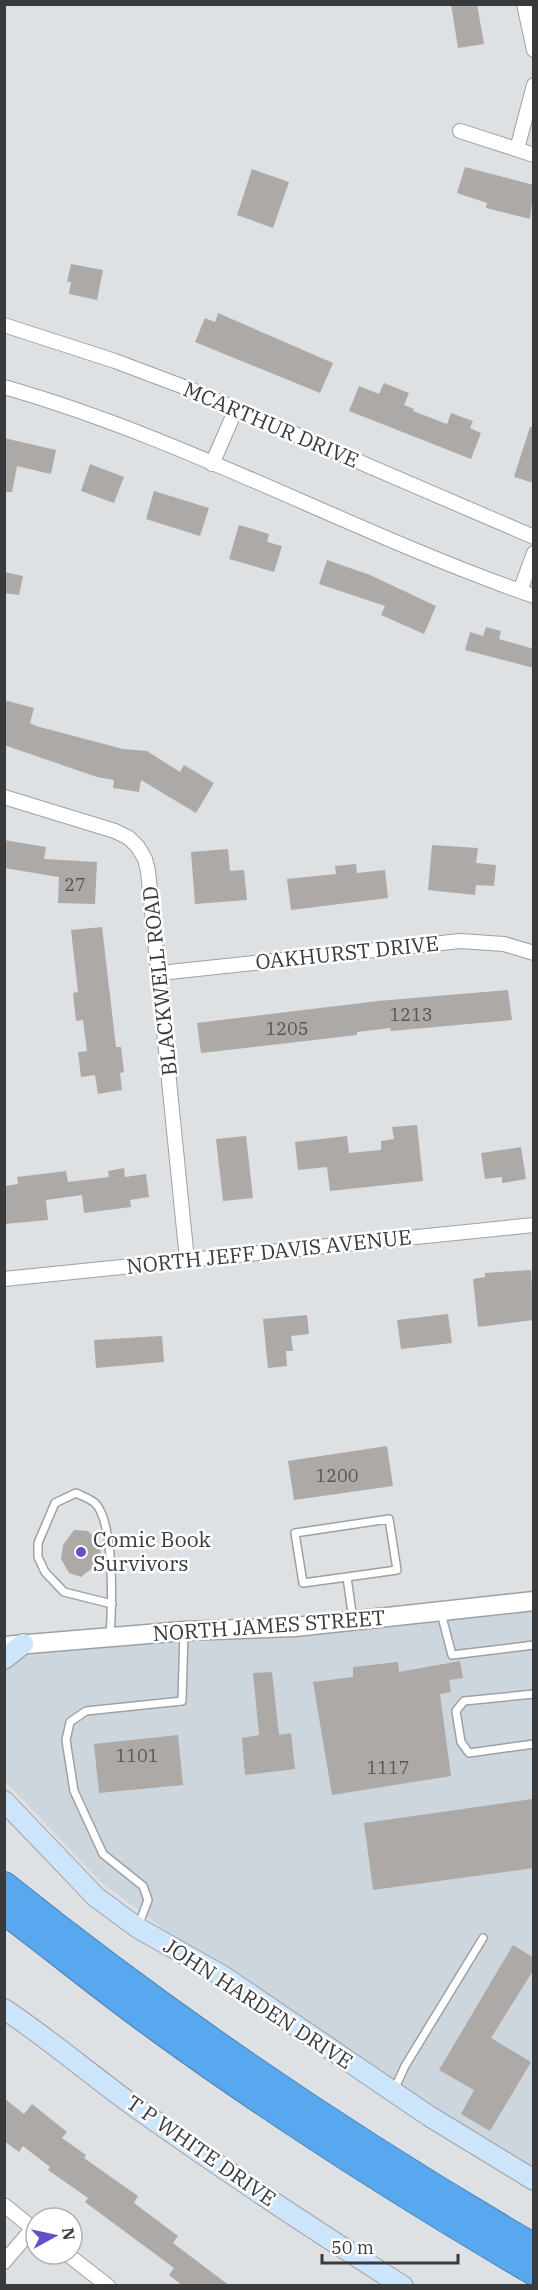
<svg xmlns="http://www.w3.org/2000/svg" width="538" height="2290" font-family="'IBM Plex Serif',serif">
  <rect width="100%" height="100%" fill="#dee1e4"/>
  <path fill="#cdd5dd" d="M533,1601V2180L299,2029L102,1883L5,1781V1646Z"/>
  <g fill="#ada9a6">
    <path d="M451,4H477L484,44L458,48Z"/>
    <path d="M465,167L534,185L530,219L486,208L487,203L457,193Z"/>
    <path d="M252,169L289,182L273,228L237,215Z"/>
    <path d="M71,264L103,270L97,300L69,294L71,282H67Z"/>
    <path d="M218,313L333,363L320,393L195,342L205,318L215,322Z"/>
    <path d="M384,383L409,393L404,405L414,409L413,411L447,424L451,413L473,421L470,428L481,433L471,459L349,411L359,386L379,394Z"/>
    <path d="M530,427H534V483L514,477Z"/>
    <path d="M4,438L56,450L51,474L17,466L12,492H4Z"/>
    <path d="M90,464L124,477L114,503L81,491Z"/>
    <path d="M154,491L209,508L200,536L146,519Z"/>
    <path d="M239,525L269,534L267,542L282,546L274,572L229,559Z"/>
    <path d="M327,560L370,575L436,606L424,634L381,615L385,606L319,584Z"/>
    <path d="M4,572L23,576L19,595L4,593Z"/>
    <path d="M486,627L501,631L499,639L534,649V668L465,650L470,632L483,636Z"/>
    <path d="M4,700L34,708L30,723L36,726L123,749L147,751L180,772L184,765L214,783L196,813L141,780L139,792L113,788L114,780L97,777L4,745Z"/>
    <path d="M4,840L46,847L44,859L97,862L95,904L58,903L59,877L4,868Z"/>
    <path d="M432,845L478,848L476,863L496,865L494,886L476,885L475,895L428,890Z"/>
    <path d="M228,849L230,871L244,870L247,900L195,904L191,852Z"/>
    <path d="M356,864L357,873L385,870L388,898L291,910L287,879L336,874L335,866Z"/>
    <path d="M102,927L116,1047H121L124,1072L120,1073L122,1090L98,1094L95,1075L81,1077L78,1052L87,1051L83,1020L76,1021L73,993L78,992L71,930Z"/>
    <path d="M508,990L512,1020L391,1031L390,1028L357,1032V1035L201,1053L197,1023L378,1001Z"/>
    <path d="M417,1125L423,1181L330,1191L327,1167L298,1170L295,1142L347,1136L349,1153L381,1150V1141L394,1139L392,1127Z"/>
    <path d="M246,1136L253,1198L223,1201L216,1139Z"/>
    <path d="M521,1147L526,1179L502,1183V1177L485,1179L481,1153Z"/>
    <path d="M124,1168L125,1177L146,1174L149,1197L130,1200L131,1207L84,1213L82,1195L46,1200L48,1220L4,1224V1186L18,1184L17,1177L66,1171L68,1182L109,1177L108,1171Z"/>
    <path d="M531,1270L534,1320L478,1327L473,1279L485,1277V1273Z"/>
    <path d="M448,1314L452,1343L401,1349L397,1320Z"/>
    <path d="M307,1315L309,1334L291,1336L293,1351H286L287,1366L268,1368L263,1319Z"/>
    <path d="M162,1336L164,1362L96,1368L94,1340Z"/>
    <path d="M387,1446L393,1486L294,1500L288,1461Z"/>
    <path d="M74,1530L88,1531L101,1544L100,1562L81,1577L69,1573L61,1559L63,1545Z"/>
    <path d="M460,1661L463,1678L449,1680L451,1692L440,1694L451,1776L332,1795L313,1682L353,1677V1667L398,1662L399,1672Z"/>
    <path d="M272,1672L279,1735L291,1733L295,1769L245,1775L242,1738L259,1735L253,1673Z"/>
    <path d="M178,1735L183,1785L99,1793L94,1744Z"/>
    <path d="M532,1799L534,1868L373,1890L364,1823Z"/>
    <path d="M513,1945L534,1958V1969L491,2038L531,2062L490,2131L461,2114L474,2090L439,2070Z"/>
    <path d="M4,2098L24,2114L32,2104L67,2132L62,2138L86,2155L84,2158L138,2196L134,2203L178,2236L173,2243L230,2286H183L169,2275L174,2268L85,2202L88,2198L48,2170L50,2167L23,2146L19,2152L4,2141Z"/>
  </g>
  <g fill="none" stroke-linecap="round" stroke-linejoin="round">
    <defs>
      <g id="service">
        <path d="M347,1577L397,1570L389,1519L295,1533L303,1583L347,1577L353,1620"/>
        <path d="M441,1613L452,1655L534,1645"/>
        <path d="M110,1637C112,1607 115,1527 96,1504C91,1499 82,1496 76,1493L55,1503L38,1543V1557L45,1572L64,1592L112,1604"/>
        <path d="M534,1694L464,1701L456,1711L461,1742L469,1753L534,1744"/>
        <path d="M139,1924L148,1900L143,1886L103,1854L74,1791L66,1740L70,1722L86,1711L182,1701L184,1631"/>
        <path d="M394,2090L405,2066L483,1938"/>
      </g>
      <g id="minor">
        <path d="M524,4L534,50"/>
        <path d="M460,131L534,155"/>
        <path d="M517,149L534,85"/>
        <path d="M4,325L115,361L192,390L534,537"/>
        <path d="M4,387C187,439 355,534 534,596"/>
        <path d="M212,464L236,409"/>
        <path d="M520,591L534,553"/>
        <path d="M4,797L115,831L129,838L138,847L145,859L148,871L187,1260"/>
        <path d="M160,973L460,941L504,944L534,953"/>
        <path d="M4,1279L534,1225"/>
        <path d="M4,2205L36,2231"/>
        <path d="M67,2254L108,2286"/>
        <path d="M4,2262L33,2228"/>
      </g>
      <path id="tertiary" d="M4,1646L184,1631L295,1627L534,1601"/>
      <g id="secondary">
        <path d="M4,1659L23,1644"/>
        <path d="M4,1801L96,1897L138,1928L223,1976L429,2116L534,2180"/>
        <path d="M4,2009C54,2042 99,2082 148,2116C231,2175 317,2232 403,2286"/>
      </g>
      <g id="motorway">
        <path d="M4,1885C171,2019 349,2139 534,2247"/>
        <path d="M4,1911C56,1950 107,1992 160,2030C280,2117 406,2197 534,2272"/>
      </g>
    </defs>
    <use href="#service" stroke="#9ea1a4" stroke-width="10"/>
    <use href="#minor" stroke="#9ea1a4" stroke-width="16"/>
    <use href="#tertiary" stroke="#9ea1a4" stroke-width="21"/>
    <use href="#secondary" stroke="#9ea1a4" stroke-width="22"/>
    <use href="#motorway" stroke="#4c82af" stroke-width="28"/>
    <use href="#service" stroke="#fff" stroke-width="7"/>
    <use href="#minor" stroke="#fff" stroke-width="14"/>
    <use href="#tertiary" stroke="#fff" stroke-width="18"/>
    <use href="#secondary" stroke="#cde5fa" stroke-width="20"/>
    <use href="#motorway" stroke="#57a8ee" stroke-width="26"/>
  </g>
  <circle fill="#634fc8" stroke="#fff" stroke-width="2" cx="81" cy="1552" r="6"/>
  <g text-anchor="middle" stroke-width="5" stroke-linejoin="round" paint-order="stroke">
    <g font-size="18" fill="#565656">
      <text x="75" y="891">27</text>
      <text x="411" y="1021">1213</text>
      <text x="287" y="1035">1205</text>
      <text x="337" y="1482">1200</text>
      <text x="137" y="1762">1101</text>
      <text x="388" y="1774">1117</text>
    </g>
    <g font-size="21" fill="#393a3b" stroke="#fff">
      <text transform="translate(271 425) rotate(23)" y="7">MCARTHUR DRIVE</text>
      <text transform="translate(347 953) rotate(-6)" y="7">OAKHURST DRIVE</text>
      <text transform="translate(160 981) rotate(-96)" y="7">BLACKWELL ROAD</text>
      <text transform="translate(269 1252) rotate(-6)" y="7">NORTH JEFF DAVIS AVENUE</text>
      <text transform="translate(269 1626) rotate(-4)" y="7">NORTH JAMES STREET</text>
      <text transform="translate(258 2004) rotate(33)" y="7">JOHN HARDEN DRIVE</text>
      <text transform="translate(201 2151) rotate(35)" y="7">T P WHITE DRIVE</text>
    </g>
    <g font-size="21" fill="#393a3b" stroke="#fff" text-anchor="start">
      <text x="93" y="1547">Comic Book<tspan x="93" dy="24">Survivors</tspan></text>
    </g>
  </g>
  <rect width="538" height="2290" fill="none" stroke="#393a3b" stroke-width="12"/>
  <g transform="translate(54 2236) rotate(82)"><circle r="28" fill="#ffffff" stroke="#b0b0b1" stroke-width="1.5"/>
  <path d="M0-4.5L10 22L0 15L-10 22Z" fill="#634fc8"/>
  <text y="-9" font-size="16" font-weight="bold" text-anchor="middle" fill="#393a3b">N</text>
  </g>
  <path d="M322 2254v9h136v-9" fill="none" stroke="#393a3b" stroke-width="3"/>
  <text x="331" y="2254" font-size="18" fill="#393a3b" stroke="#ffffff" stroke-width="4.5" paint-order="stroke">50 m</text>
</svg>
